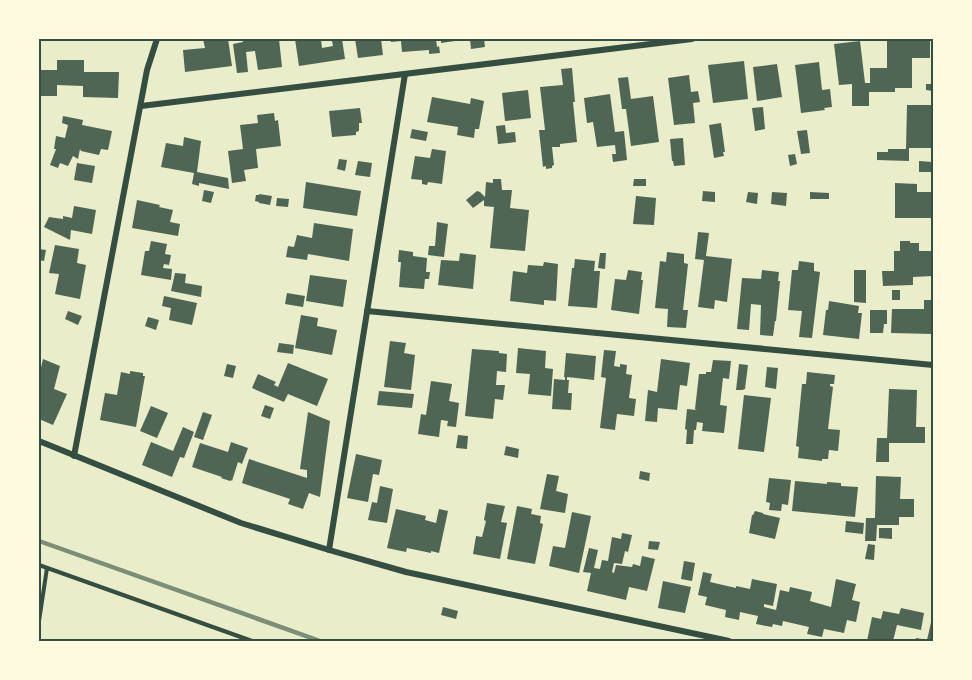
<svg xmlns="http://www.w3.org/2000/svg" width="972" height="680" font-family="Literata,serif">
  <rect width="100%" height="100%" fill="#e9edc9"/>
  <g fill="#4f6655">
    <path d="M203,39H228L232,66L185,72L183,50L205,48Z"/>
    <path d="M243,39H279L282,67L258,70L255,51L246,52L248,72L237,73L233,44L243,42Z"/>
    <path d="M295,39H321L322,48L333,46L332,41L342,39L345,59L299,66Z"/>
    <path d="M355,39H381L383,55L358,58Z"/>
    <path d="M391,39H436L437,47L439,46L440,53L429,54V50L402,52L401,41L391,42Z"/>
    <path d="M441,39H454L455,41L441,43Z"/>
    <path d="M470,39H484L485,47L471,49Z"/>
    <path d="M887,39H930V58H912V88H895V92H869V106H852V84L839,85L834,44L860,41L865,83H870V68H887Z"/>
    <path d="M57,60H84V72H119L118,98L83,97V86L57,85V96H39V70H57Z"/>
    <path d="M744,61L748,99L713,103L708,65Z"/>
    <path d="M819,62L822,90L830,89L832,107L824,108L825,110L801,113L795,65Z"/>
    <path d="M777,64L782,97L757,101L753,67Z"/>
    <path d="M572,68L575,102H573L577,142L560,144V147H552L554,165L552,166V168L546,169V166L543,167L539,130H545L540,87L563,85L561,69Z"/>
    <path d="M689,75L691,92L698,91L700,102L693,103L695,123L674,125L668,78Z"/>
    <path d="M628,77L631,99L653,96L659,142L631,146L626,109H622L618,78Z"/>
    <path d="M926,84H933V91L926,90Z"/>
    <path d="M528,90L531,118L505,121L502,93Z"/>
    <path d="M610,94L615,132L624,131L627,160L613,162L612,154H616L615,145L597,147L593,122L587,123L584,98Z"/>
    <path d="M432,97L470,104L471,98L484,101L479,129H475L474,138L457,135L458,127L427,122Z"/>
    <path d="M907,105H933V148H909V161L877,160V152H888V149H906Z"/>
    <path d="M763,107L765,129L755,131L752,108Z"/>
    <path d="M360,108L362,123H359V131L356,132V135L332,137L329,111Z"/>
    <path d="M274,113L275,121L278,120L281,146L256,149L258,168L244,170L246,181L232,183L228,151L243,149L240,125L258,123L257,115Z"/>
    <path d="M63,116L83,120L82,125L112,131L108,150L101,149L99,155L81,151L80,149L78,159L73,156L68,166L60,163L58,168L50,165L56,149H54L56,136L65,138L68,125L62,123Z"/>
    <path d="M721,123L725,152H723L724,156L714,158L709,125Z"/>
    <path d="M505,125L506,133L515,132L516,142L498,144L496,126Z"/>
    <path d="M412,129L428,132L426,141L410,138Z"/>
    <path d="M807,130L810,153L801,154L797,131Z"/>
    <path d="M184,137L201,141L197,172L228,178L229,189L199,183V186L192,184L194,173L161,167L166,143L183,146Z"/>
    <path d="M683,138L685,165L674,166L673,161H672L670,139Z"/>
    <path d="M432,149L446,151L442,184L428,182L427,185L422,184V180L411,179L415,156L430,158Z"/>
    <path d="M795,154L797,164L790,166L788,155Z"/>
    <path d="M339,159L347,160L345,171L337,169Z"/>
    <path d="M358,161L372,163L370,177L355,175Z"/>
    <path d="M919,161L933,162V172H919Z"/>
    <path d="M77,163L95,166L92,183L74,180Z"/>
    <path d="M493,179H501L502,190H512L510,208L529,210L525,251L490,248L494,207L484,206V200L473,208L466,200L477,191L480,192L485,197L486,182L493,183Z"/>
    <path d="M634,179H646V186H633Z"/>
    <path d="M306,182L361,191L357,216L303,208Z"/>
    <path d="M895,183L917,184V192H933V218H895Z"/>
    <path d="M204,190L214,192L211,203L202,201Z"/>
    <path d="M703,191L715,192V202L702,201Z"/>
    <path d="M748,192L758,193L757,204L746,202Z"/>
    <path d="M772,192L787,193L786,206L771,204Z"/>
    <path d="M810,192L829,193V199H810Z"/>
    <path d="M259,194L272,196L270,205L259,203V202L255,201L256,195H259Z"/>
    <path d="M636,196L656,198L654,225L633,224Z"/>
    <path d="M277,198L289,199L288,207L276,206Z"/>
    <path d="M137,200L160,205L159,207L173,210L170,222L180,224L178,236L132,228Z"/>
    <path d="M74,206L96,210L92,234L71,230L70,240L44,227L49,217L63,219V216L72,218Z"/>
    <path d="M437,222L448,224L444,257L428,255L429,246H435Z"/>
    <path d="M314,223L353,229L349,261L308,254L307,260L286,257L288,246L294,247L297,235L312,238Z"/>
    <path d="M698,232L709,233L706,256L732,259L727,302L715,300L714,309L698,307L704,260L695,259Z"/>
    <path d="M151,241L167,244L165,254L171,255L169,265L164,264L163,268L172,269L171,280L141,275L145,251H149Z"/>
    <path d="M900,241H910V243H919V251H933V276L913,277V285L883,286L882,271H894V251H900Z"/>
    <path d="M55,245L79,249L77,263L86,265L80,299L55,294L59,274L49,273Z"/>
    <path d="M39,249L46,250L44,261L39,260Z"/>
    <path d="M399,250L413,252V256L427,258L426,272H430L429,279H425L424,289L399,287L401,262H398Z"/>
    <path d="M667,252L684,254V263L688,264L683,310H688L686,328L667,327L668,309L655,308L660,261L666,262Z"/>
    <path d="M460,253L476,255L473,289L438,285L441,260L459,261Z"/>
    <path d="M600,253H606L605,269L598,268Z"/>
    <path d="M575,259L595,261L594,271H600L597,308L568,306L572,268H574Z"/>
    <path d="M799,261L814,263V271L820,272L812,338L799,337L802,311L788,310L792,270H798Z"/>
    <path d="M544,262L558,264L556,301L544,300V305L510,301L513,271L527,273L528,265L543,266Z"/>
    <path d="M628,270L642,272L641,280H643L639,314L611,310L615,279L626,280Z"/>
    <path d="M762,270L779,272L778,281H780L776,321H775L773,336L760,335L761,305L751,304L749,330L737,329L742,278L761,279Z"/>
    <path d="M854,270H866V303L854,302Z"/>
    <path d="M175,273L186,274L185,283L202,286L201,297L171,291Z"/>
    <path d="M310,275L347,280L343,307L306,301Z"/>
    <rect x="892" y="290" width="8" height="10"/>
    <path d="M287,293L305,296L303,307L285,304Z"/>
    <path d="M164,296L197,303L192,325L169,320L171,308L162,306Z"/>
    <path d="M924,300H933V334L891,333L892,309H924Z"/>
    <path d="M829,301L859,306L858,313H862L859,339L823,335L826,310H828Z"/>
    <path d="M870,310H887V324H884L883,333H870Z"/>
    <path d="M68,311L82,316L78,325L65,319Z"/>
    <path d="M301,315L318,318L317,326L337,330L332,355L295,348Z"/>
    <path d="M148,317L159,320L156,330L145,326Z"/>
    <path d="M390,341L406,343L404,353L415,355L411,390L384,387Z"/>
    <path d="M279,343L294,345L293,354L277,352Z"/>
    <path d="M518,348L546,351L545,368L553,369L551,396L528,394L530,374L516,373Z"/>
    <path d="M472,349L499,351V353L507,354L506,372L497,371L496,385H505L503,400L495,399L493,419L465,416Z"/>
    <path d="M604,350L616,351L614,366L620,367V364L627,365L626,374L632,375L629,398L636,399L634,416L617,414L615,430L600,428L606,378L601,377Z"/>
    <path d="M566,353L596,356L594,380L567,377V380H569L568,393H572L571,410L552,409L554,379L565,380V377H564Z"/>
    <path d="M43,359L60,366L54,389L67,394L53,425L39,419V376Z"/>
    <path d="M661,359L690,363L687,386L680,385L677,410L658,408L657,422L645,421L648,390L657,392Z"/>
    <path d="M713,360L731,361L729,379L723,378L720,405L727,406L724,433L702,431L703,423L697,422L696,430H694L693,444H686L687,430L685,429L687,409L697,410L695,409L699,374H706V372H711Z"/>
    <path d="M288,363L328,379L317,406L288,394L284,402L252,388L258,374L276,382L274,385L278,387Z"/>
    <path d="M227,364L236,366L233,378L224,376Z"/>
    <path d="M739,364L748,365L745,389L742,390H736Z"/>
    <path d="M767,367L778,368L776,389L765,387Z"/>
    <path d="M130,371L143,373V376H145L136,427L100,420L105,393L117,395L121,372L130,374Z"/>
    <path d="M807,372L835,375L834,384H830V386L833,387L828,429L840,430L838,451L829,450L828,459H822V461L798,458L799,447L796,446L802,384H806Z"/>
    <path d="M431,381L452,384L449,401L459,403L456,427L447,426L448,421L441,420L439,437L418,434L421,414L426,415Z"/>
    <path d="M889,389L917,390L916,427H925V443H889V462H876L877,438H887Z"/>
    <path d="M379,391L414,394L412,408L377,405Z"/>
    <path d="M744,395L771,398L764,452L738,449Z"/>
    <path d="M265,405L274,408L270,419L261,416Z"/>
    <path d="M151,406L168,413L157,438L140,431Z"/>
    <path d="M203,412L212,415L203,440L194,437Z"/>
    <path d="M308,412L330,421L320,497L309,493L303,509L288,504L290,499L242,483L249,459L307,478V470L300,469Z"/>
    <path d="M183,427L194,432L184,458L180,457L172,477L142,465L151,442L173,451Z"/>
    <path d="M458,435L468,436L467,449L456,448Z"/>
    <path d="M231,442L248,448L242,464L238,462L232,481L231,480L230,481L221,478L222,477L192,467L200,443L228,452Z"/>
    <path d="M506,446L519,449L518,458L504,455Z"/>
    <path d="M356,454L382,460L379,475L373,474L368,502L347,498Z"/>
    <path d="M640,471L650,473L649,481L639,479Z"/>
    <path d="M547,474L559,476L556,491L568,494L565,513L540,509Z"/>
    <path d="M876,476L901,477L900,499H914V517H899V525H877L876,541H865L866,518H875Z"/>
    <path d="M769,478L791,480L788,505L782,504L781,511L769,510L770,503L766,502Z"/>
    <path d="M795,481L827,484V482L841,483V486L858,487L855,517L792,511Z"/>
    <path d="M380,486L393,489L387,523L368,520L372,502L377,503Z"/>
    <path d="M487,503L505,506L501,522L507,523L500,559L473,554L476,536L482,537L486,521L484,520Z"/>
    <path d="M517,506L532,509L531,514L541,516L540,523L543,524L535,564L507,559Z"/>
    <path d="M396,509L426,516L425,520L436,523L439,509L448,511L439,553L431,551V553L407,548L406,552L387,548Z"/>
    <path d="M755,511L763,513V514L780,518L775,539L749,533L752,515H753Z"/>
    <path d="M572,512L591,516L579,573L549,566L553,546L565,548Z"/>
    <path d="M846,521L864,523L863,534L845,532Z"/>
    <path d="M879,528H892V539L879,538Z"/>
    <path d="M622,533L632,535L628,552L625,551L622,564L614,563L612,572L614,573L616,565L632,567L633,564L640,566L642,556L655,559L647,591L629,587L626,600L587,591L591,573L583,572L589,548L598,550L594,568L600,569L602,560L608,561L612,537L621,539Z"/>
    <path d="M649,541L660,542L658,550L648,549Z"/>
    <path d="M868,544L875,545L874,560L865,559Z"/>
    <path d="M684,561L695,563L692,581L681,579Z"/>
    <path d="M703,572L712,574L710,582L736,588V586L750,589L752,579L777,584L773,606L764,604V607L776,610L780,590L789,592L790,587L812,592L810,601L831,607L836,579L856,584L852,600L860,602L856,622L847,620L844,633L824,629L822,637L807,634L809,627L783,621L782,626L773,624L772,627L756,624L758,616L740,612L739,620L725,617L726,610L705,605L707,597L698,595Z"/>
    <path d="M663,581L691,587L685,613L658,608Z"/>
    <path d="M443,607L458,611L456,619L441,615Z"/>
    <path d="M901,608L924,613L921,630L897,625L893,641H867L872,617L881,619L883,611L899,614Z"/>
    <path d="M932,618L933,641H915L916,638L927,640Z"/>
  </g>
  <g fill="none" stroke-linecap="round" stroke-linejoin="round">
    <g stroke="#344e41" stroke-width="4">
      <path d="M39,565L252,641"/>
      <path d="M39,621L47,568"/>
    </g>
    <g stroke="#344e41" stroke-width="6">
      <path d="M141,106L692,39"/>
      <path d="M367,311L933,365"/>
      <path d="M39,441L241,523L329,550L406,572L729,641"/>
      <path d="M74,456L147,70L157,39"/>
      <path d="M329,550L405,74"/>
    </g>
    <path stroke="#7c8e77" stroke-width="4.5" d="M39,541L320,641"/>
  </g>
  <rect width="972" height="680" fill="none" stroke="#fefae0" stroke-width="81"/>
  <rect x="40" y="40" width="892" height="600" fill="none" stroke="#344e41" stroke-width="2"/>
</svg>
